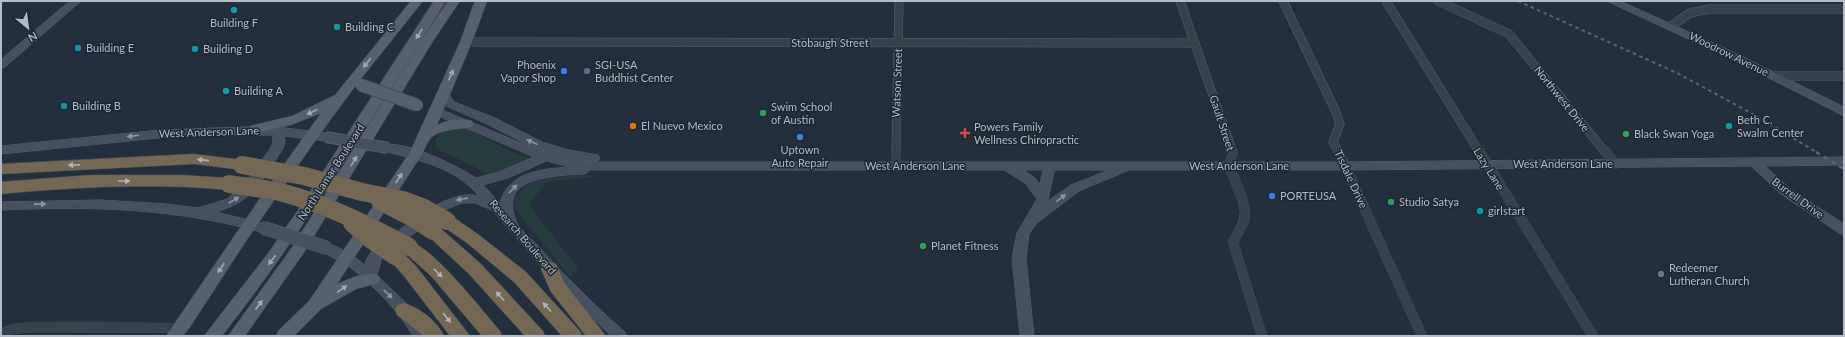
<svg xmlns="http://www.w3.org/2000/svg" width="1845" height="337" font-family="Lato,sans-serif">
  <rect width="100%" height="100%" fill="#242f3e"/>
  <g fill="#263c3f">
    <path d="M466,128L506,149L532,160L489,176L472,165L437,149C431,128 452,130 466,128Z"/>
    <path d="M600,176L546,182L529,205L579,270L572,273L574,277L569,276L515,208V196H517C530,171 576,175 600,176Z"/>
  </g>
  <g fill="none" stroke-linecap="round" stroke-linejoin="round">
    <defs>
      <g id="street-far1">
        <path d="M1180,1L1233,153"/>
        <path d="M1283,1L1336,112L1340,124L1333,142L1339,153"/>
        <path d="M1386,1L1480,153"/>
        <path d="M1438,1L1509,34L1606,153"/>
        <path d="M1671,26L1690,13L1709,9H1844"/>
        <path d="M466,42L1195,43"/>
        <path d="M1775,76H1844"/>
        <path d="M896,153L899,1"/>
      </g>
      <g id="street">
        <path d="M1233,152L1229,166L1242,198L1245,211L1244,221L1233,242L1262,336"/>
        <path d="M1339,152L1422,336"/>
        <path d="M1480,152L1593,336"/>
        <path d="M1606,152L1615,164"/>
        <path d="M896,166V152"/>
        <path d="M1,334L12,329L35,327L180,328"/>
      </g>
      <g id="secondary">
        <path d="M70,1H81L5,67L1,68V60Z"/>
        <path d="M1607,1H1620L1733,52L1844,107V116L1725,56Z"/>
        <path d="M443,89L447,90L454,102L495,118L542,142L569,150L598,155L600,158L598,161L594,162L569,158L534,148L487,124L446,106L438,92Z"/>
        <path d="M435,107L540,151L572,160L591,162H1346L1844,157V165L1765,166L1789,188L1844,224V235L1839,233L1781,194L1751,166L1346,170H1129L1079,191L1037,223L1029,234L1026,258L1034,336H1020L1012,258L1017,233L1037,199L1025,183L1004,170H589L587,173L583,174C565,175 524,176 515,194C510,203 514,216 517,223C521,231 532,239 538,246C565,276 594,305 625,332L627,336H611L558,285L492,210L475,203H462L447,209L382,257L377,275L409,306L427,336H413C396,308 376,288 351,268C343,262 324,255 320,248L322,245C335,241 356,258 365,265L366,260L372,251C399,232 446,187 479,196C453,166 420,161 384,151L382,148L384,145C405,140 458,166 476,178L499,172L534,157L431,113L429,111L431,109ZM547,161L569,167C541,169 508,172 500,203L483,185L508,178ZM1023,170H1043L1040,184L1034,177ZM1055,170H1109L1071,185L1048,201Z"/>
        <path d="M243,127H277L326,133L330,134L332,137L330,140L326,141L284,136L285,143L282,150C263,180 252,202 216,212L269,225L270,228L269,231L264,233C176,208 92,206 1,210V202L101,200L167,204L198,208L227,199L242,187L270,149L273,143L272,135H187L1,154V146L160,130Z"/>
      </g>
      <g id="primary">
        <path d="M411,1H423L356,85L315,141L246,241L190,327L183,336H166L265,191L321,113L291,125L255,133L250,132L248,129L250,126L292,116L335,95Z"/>
        <path d="M434,1H446C374,115 305,230 222,336H204L269,252L298,210Z"/>
        <path d="M448,1H460L433,41L303,254L245,336H228L293,246L421,41Z"/>
        <path d="M475,1H487L472,42L437,125C446,120 462,118 472,121L474,124L472,127C459,130 440,128 430,139C426,144 424,151 421,156L337,284C349,279 365,271 378,275L380,279L378,283L356,289L321,309L294,336H276L278,331L309,301L410,152L460,42Z"/>
      </g>
      <g id="highway">
        <path d="M194,154L242,160L248,161L250,165L248,169L242,170L194,164L1,174V164Z"/>
        <path d="M90,175H181L229,178L235,180L237,184L235,188L229,190C151,183 78,187 1,194V182Z"/>
        <path d="M447,215L453,217L479,235L526,272L580,331L582,336H562L514,282L467,243L441,225L439,221L441,217Z"/>
        <path d="M433,225L439,227L481,264L543,331L545,336H525L469,274L427,235L424,231L427,227Z"/>
        <path d="M409,241C434,248 481,309 500,331L502,336H482L432,277L403,251L400,247L403,243Z"/>
        <path d="M395,250L401,251L416,266L470,336H450L404,276L386,256L389,251Z"/>
        <path d="M550,262L556,264L565,284L606,336H586L551,292L541,269L544,264Z"/>
        <path d="M404,303C420,308 437,321 444,336H424L397,315L395,310L397,305Z"/>
      </g>
    </defs>
    <use href="#street-far1" stroke="#565f6c" stroke-width="9"/>
    <use href="#street" stroke="#565f6c" stroke-width="10"/>
    <use href="#secondary" stroke="#565f6c" stroke-width="1"/>
    <use href="#primary" stroke="#414a57" stroke-width="1"/>
    <use href="#highway" stroke="#434c59" stroke-width="1"/>
    <use href="#street-far1" stroke="#38414e" stroke-width="8"/>
    <use href="#street" stroke="#38414e" stroke-width="10"/>
    <use href="#secondary" fill="#465061" fill-rule="evenodd"/>
    <use href="#primary" fill="#56606e" fill-rule="evenodd"/>
    <use href="#highway" fill="#746855" fill-rule="evenodd"/>
    <path stroke="#5a6575" stroke-width="2" stroke-dasharray="3.5 3.5" stroke-linecap="butt" d="M1518,1L1677,73L1753,114L1818,153"/>
    <path stroke="#5a6575" stroke-width="2.5" stroke-dasharray="4.5 4.5" stroke-linecap="butt" d="M1816,152L1844,169"/>
    <defs>
      <path id="secondary-bridge-far1" d="M326,137L388,148"/>
      <path id="secondary-bridge" d="M264,228L327,248"/>
      <path id="primary-bridge" d="M361,85L417,105"/>
      <g id="highway-bridge">
        <path d="M242,165L304,176L362,192L403,200L424,208L447,221"/>
        <path d="M229,184C246,187 263,188 280,192C326,204 368,225 409,247"/>
        <path d="M380,201L413,218L433,231"/>
        <path d="M352,223L369,238L395,256"/>
      </g>
    </defs>
    <use href="#secondary-bridge-far1" stroke="#565f6c" stroke-width="12" stroke-linecap="butt"/>
    <use href="#secondary-bridge" stroke="#565f6c" stroke-width="14" stroke-linecap="butt"/>
    <use href="#primary-bridge" stroke="#414a57" stroke-width="14" stroke-linecap="butt"/>
    <use href="#highway-bridge" stroke="#434c59" stroke-width="18" stroke-linecap="butt"/>
    <use href="#secondary-bridge-far1" stroke="#465061" stroke-width="10"/>
    <use href="#secondary-bridge" stroke="#465061" stroke-width="13"/>
    <use href="#primary-bridge" stroke="#56606e" stroke-width="12"/>
    <use href="#highway-bridge" stroke="#746855" stroke-width="18"/>
  </g>
  <defs><path id="oneway-solid" d="M-6-.8H1V-3.2L6.5 0L1 3.2V.8H-6Z"/></defs>
  <g fill="#a1aab7">
    <use href="#oneway-solid" transform="translate(419 34) rotate(122)"/>
    <use href="#oneway-solid" transform="translate(367 63) rotate(128)"/>
    <use href="#oneway-solid" transform="translate(451 75) rotate(-66)"/>
    <use href="#oneway-solid" transform="translate(312 112) rotate(154)"/>
    <use href="#oneway-solid" transform="translate(354 161) rotate(-59)"/>
    <use href="#oneway-solid" transform="translate(399 178) rotate(-57)"/>
    <use href="#oneway-solid" transform="translate(272 260) rotate(127)"/>
    <use href="#oneway-solid" transform="translate(221 268) rotate(123)"/>
    <use href="#oneway-solid" transform="translate(342 289) rotate(-34)"/>
    <use href="#oneway-solid" transform="translate(259 305) rotate(-53)"/>
  </g>
  <g fill="#8e96a5">
    <use href="#oneway-solid" transform="translate(133 136) rotate(173)"/>
    <use href="#oneway-solid" transform="translate(532 142) rotate(-156)"/>
    <use href="#oneway-solid" transform="translate(513 189) rotate(-45)"/>
    <use href="#oneway-solid" transform="translate(1061 198) rotate(-38)"/>
    <use href="#oneway-solid" transform="translate(462 199) rotate(170)"/>
    <use href="#oneway-solid" transform="translate(234 200) rotate(-30)"/>
    <use href="#oneway-solid" transform="translate(40 204) rotate(-1)"/>
    <use href="#oneway-solid" transform="translate(388 294) rotate(44)"/>
  </g>
  <g fill="#aeb4bd">
    <use href="#oneway-solid" transform="translate(203 160) rotate(-174)"/>
    <use href="#oneway-solid" transform="translate(74 165) rotate(177)"/>
    <use href="#oneway-solid" transform="translate(124 181)"/>
    <use href="#oneway-solid" transform="translate(438 273) rotate(45)"/>
    <use href="#oneway-solid" transform="translate(500 296) rotate(-132)"/>
    <use href="#oneway-solid" transform="translate(547 307) rotate(-132)"/>
    <use href="#oneway-solid" transform="translate(447 318) rotate(52)"/>
  </g>
  <g fill="#0f9aa8" stroke="#1d2633" stroke-width="1.5">
    <circle cx="234" cy="10" r="4"/>
    <circle cx="337" cy="27" r="4"/>
    <circle cx="78" cy="48" r="4"/>
    <circle cx="195" cy="49" r="4"/>
    <circle cx="226" cy="91" r="4"/>
    <circle cx="64" cy="106" r="4"/>
    <circle cx="1729" cy="126" r="4"/>
    <circle cx="1480" cy="211" r="4"/>
  </g>
  <g fill="#3f7fe0" stroke="#1d2633" stroke-width="1.5">
    <circle cx="564" cy="71" r="4"/>
    <circle cx="800" cy="137" r="4"/>
    <circle cx="1272" cy="196" r="4"/>
  </g>
  <circle fill="#5c6f8a" stroke="#1d2633" stroke-width="1.5" cx="587" cy="71" r="4"/>
  <g fill="#2e9e5b" stroke="#1d2633" stroke-width="1.5">
    <circle cx="763" cy="113" r="4"/>
    <circle cx="1626" cy="134" r="4"/>
    <circle cx="1391" cy="202" r="4"/>
    <circle cx="923" cy="246" r="4"/>
  </g>
  <circle fill="#e8710a" stroke="#1d2633" stroke-width="1.5" cx="633" cy="126" r="4"/>
  <path fill="#e0444e" stroke="#1d2633" stroke-width="1.5" d="M963 127h4v4h4v4h-4v4h-4v-4h-4v-4h4z"/>
  <circle fill="#6b7280" stroke="#1d2633" stroke-width="1.5" cx="1661" cy="274" r="4"/>
  <g text-anchor="middle" stroke-width="3" stroke-linejoin="round" paint-order="stroke">
    <g font-size="11" fill="#b4bcc9" stroke="#1d2633" text-anchor="start">
      <text x="234" y="27" text-anchor="middle">Building F</text>
      <text x="345" y="31">Building C</text>
      <text x="86" y="52">Building E</text>
      <text x="203" y="53">Building D</text>
      <text x="556" y="69" text-anchor="end">Phoenix<tspan x="556" dy="13">Vapor Shop</tspan></text>
      <text x="595" y="69">SGI-USA<tspan x="595" dy="13">Buddhist Center</tspan></text>
      <text x="234" y="95">Building A</text>
      <text x="72" y="110">Building B</text>
      <text x="771" y="111">Swim School<tspan x="771" dy="13">of Austin</tspan></text>
      <text x="1737" y="124">Beth C.<tspan x="1737" dy="13">Swalm Center</tspan></text>
      <text x="641" y="130">El Nuevo Mexico</text>
      <text x="974" y="131">Powers Family<tspan x="974" dy="13">Wellness Chiropractic</tspan></text>
      <text x="1634" y="138">Black Swan Yoga</text>
      <text x="800" y="154" text-anchor="middle">Uptown<tspan x="800" dy="13">Auto Repair</tspan></text>
      <text x="1280" y="200">PORTEUSA</text>
      <text x="1399" y="206">Studio Satya</text>
      <text x="1488" y="215">girlstart</text>
      <text x="931" y="250">Planet Fitness</text>
      <text x="1669" y="272">Redeemer<tspan x="1669" dy="13">Lutheran Church</tspan></text>
    </g>
    <g font-size="11" fill="#b4bcc9" stroke="#1d2633">
      <text x="830" y="47">Stobaugh Street</text>
      <text transform="translate(1729 54) rotate(26)" y="4">Woodrow Avenue</text>
      <text transform="translate(897 83) rotate(-88)" y="4">Watson Street</text>
      <text transform="translate(1562 99) rotate(51)" y="4">Northwest Drive</text>
      <text transform="translate(1222 123) rotate(72)" y="4">Gault Street</text>
      <text transform="translate(209 132) rotate(-2)" y="4">West Anderson Lane</text>
      <text x="1563" y="168">West Anderson Lane</text>
      <text x="915" y="170">West Anderson Lane</text>
      <text x="1239" y="170">West Anderson Lane</text>
      <text transform="translate(1489 169) rotate(58)" y="4">Lazy Lane</text>
      <text transform="translate(331 172) rotate(-57)" y="4">North Lamar Boulevard</text>
      <text transform="translate(1351 179) rotate(65)" y="4">Tisdale Drive</text>
      <text transform="translate(1798 198) rotate(36)" y="4">Burrell Drive</text>
      <text transform="translate(523 237) rotate(49)" y="4">Research Boulevard</text>
    </g>
  </g>
  <rect width="1845" height="337" fill="none" stroke="#b4bcc9" stroke-width="4"/>
  <g transform="translate(28 28) rotate(151)" stroke="#1d2633" stroke-width="3" paint-order="stroke">
  <path d="M0-3L7 15L0 10L-7 15Z" fill="#b4bcc9"/>
  <text y="-6" font-size="11" font-weight="bold" text-anchor="middle" fill="#b4bcc9">N</text>
  </g>
</svg>
